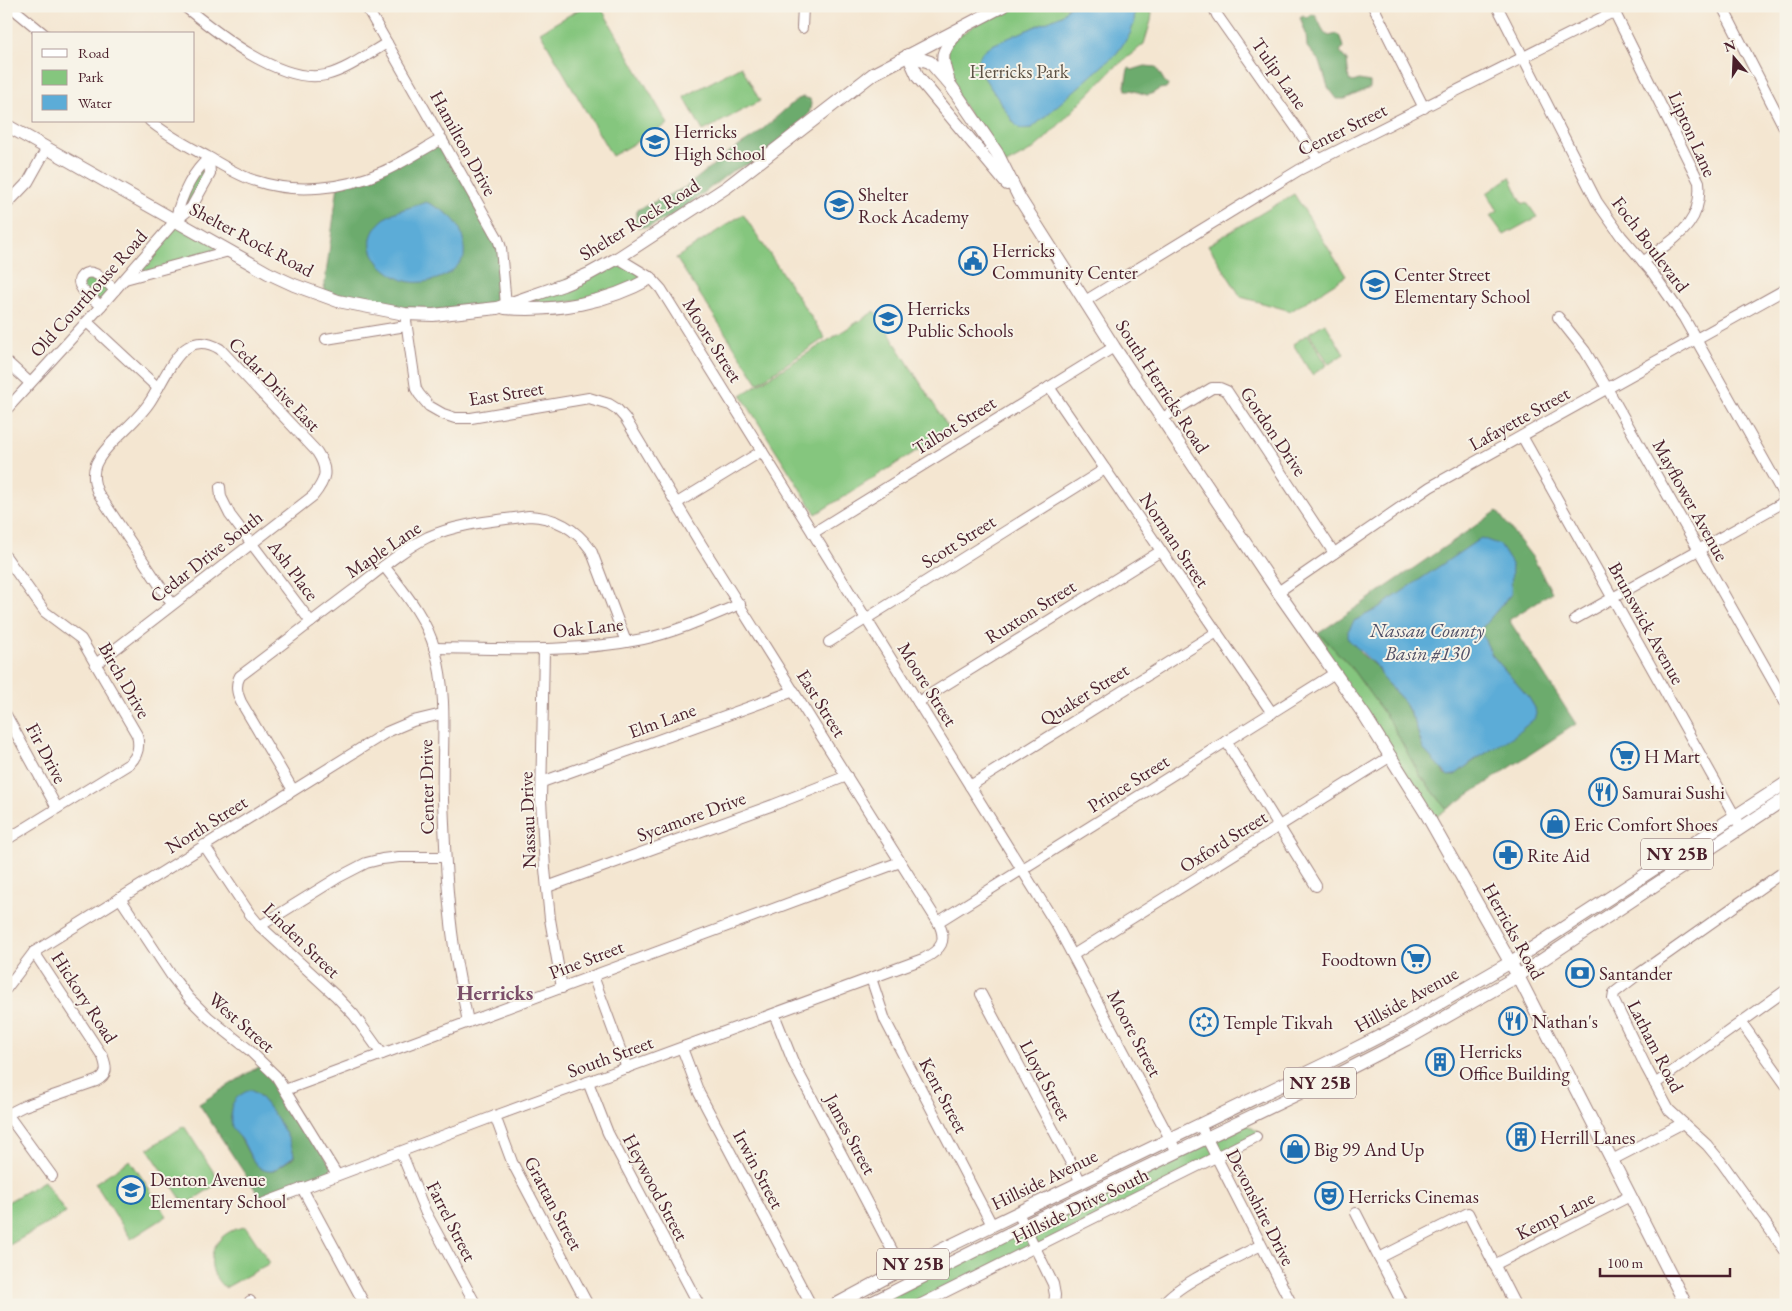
<svg xmlns="http://www.w3.org/2000/svg" width="1792" height="1311" font-family="'EB Garamond',serif">
  <rect width="100%" height="100%" fill="#f7f3e8"/>
  <filter id="ink" filterUnits="userSpaceOnUse"><feTurbulence type="fractalNoise" baseFrequency=".02" numOctaves="2"/><feDisplacementMap in="SourceGraphic" scale="10" xChannelSelector="R" yChannelSelector="G"/><feConvolveMatrix kernelMatrix="1 2 1 2 8 2 1 2 1" color-interpolation-filters="sRGB"/></filter>
  <filter id="wash" filterUnits="userSpaceOnUse"><feTurbulence type="fractalNoise" baseFrequency=".0096" numOctaves="4" result="noise"/><feDisplacementMap in="SourceGraphic" scale="20" xChannelSelector="R" yChannelSelector="G"/><feGaussianBlur stdDeviation="1.12" result="paint"/><feColorMatrix in="noise" values="0 0 0 0 0 0 0 0 0 0 0 0 0 0 0 0 0 1.4 0 .05"/><feComposite in="paint" operator="in"/></filter>
  <g filter="url(#wash)">
    <rect width="100%" height="100%" fill="#f4e6d1"/>
    <g fill="#85c67e" stroke="#687254">
      <path d="M585,6H600L668,124L612,156L540,32Z"/>
      <path d="M1003,6H1150L1152,14L1151,21L1144,44L1113,69L1046,138L1032,150L1003,166L951,86L947,44Z"/>
      <path d="M741,66L760,101L703,131L684,97Z"/>
      <path d="M209,158L210,174L176,221L229,251L124,279L175,221L181,198Z"/>
      <path d="M1510,177L1522,203L1528,204L1537,217L1504,235L1490,216L1498,211L1487,193Z"/>
      <path d="M1294,194L1346,276L1291,311L1241,297L1208,245Z"/>
      <path d="M743,214L825,338L758,383L676,258Z"/>
      <path d="M618,258L651,278L602,299L497,308Z"/>
      <path d="M87,273L115,290L101,306L81,289Z"/>
      <path d="M875,311L950,430L816,514L741,395Z"/>
      <path d="M1325,323L1344,354L1329,364L1309,333Z"/>
      <path d="M1308,334L1327,365L1312,375L1293,344Z"/>
      <path d="M1319,633L1350,666L1391,723L1420,776L1447,809L1431,820L1311,639Z"/>
      <path d="M1241,1121L1263,1135L919,1305H867Z"/>
      <path d="M184,1126L220,1182L185,1205L148,1149Z"/>
      <path d="M130,1160L167,1216L131,1239L95,1183Z"/>
      <path d="M44,1181L66,1213L6,1247V1203Z"/>
      <path d="M246,1227L270,1263L225,1288C199,1266 213,1230 246,1227Z"/>
    </g>
    <g fill="#6cab6d" stroke="#5b654c" fill-rule="evenodd">
      <path d="M1312,14L1315,15C1320,21 1321,31 1329,36L1337,34L1340,37L1343,47L1340,52L1347,61L1349,80L1353,82L1359,80L1370,82V88L1345,99H1337L1328,87L1320,62L1307,47L1306,34L1300,17L1303,15L1307,18Z"/>
      <path d="M1145,66L1156,67L1165,82L1168,85L1167,88L1159,89L1152,94L1147,95L1131,90H1126L1125,86L1128,69L1130,68L1132,70Z"/>
      <path d="M803,97L810,99L811,104L809,114L783,139L751,163L732,171L688,205L666,219L648,227H638L635,224L637,210L686,187L728,153L755,136L796,100Z"/>
      <path d="M442,139L500,242L506,305L433,315L323,297L338,185L354,182Z"/>
      <path d="M1497,511L1533,558L1552,592L1509,620L1576,724L1447,809L1420,775L1391,723L1350,666L1319,633ZM1511,594L1480,630L1492,655L1529,698L1535,708L1530,722L1455,774L1452,776L1444,774L1440,766L1423,749L1415,723L1404,701L1383,679L1379,669L1359,652L1354,621L1375,610Z"/>
      <path d="M264,1063L337,1175L264,1203L199,1104ZM259,1095C272,1114 290,1134 294,1157L273,1171C253,1169 251,1156 242,1141C240,1136 236,1132 232,1127Z"/>
    </g>
    <g fill="#5cacd7" stroke="#536681">
      <path d="M1069,6H1135L1134,23L1130,34L1117,53L1032,128L1020,129L1014,123L977,67C978,55 982,51 992,45L1062,15Z"/>
      <path d="M426,202C453,214 466,226 464,257C461,261 458,266 454,269C443,280 418,286 403,280C377,269 356,242 384,219C396,209 412,208 426,202Z"/>
      <path d="M1481,538L1500,545L1512,564L1511,594L1480,630L1492,655L1529,698L1535,708L1536,714L1534,719L1515,735L1473,761L1455,775L1448,776L1423,749L1415,723L1404,701L1383,679L1379,669L1348,639V631L1354,621L1375,610Z"/>
      <path d="M250,1090C254,1092 258,1094 260,1097C271,1108 293,1141 294,1156L273,1171C255,1173 249,1152 242,1140C240,1136 234,1132 232,1127C232,1127 231,1120 231,1120C229,1104 235,1096 250,1090Z"/>
    </g>
  </g>
  <g filter="url(#ink)">
    <g fill="none" stroke-linecap="round" stroke-linejoin="round">
      <defs>
        <g id="minor">
          <path d="M10,6L44,34"/>
          <path d="M184,6C217,33 281,85 326,75C347,70 368,54 387,43"/>
          <path d="M366,6L498,239L501,248L506,305"/>
          <path d="M1213,6L1217,15L1319,160"/>
          <path d="M1373,6L1424,108"/>
          <path d="M1497,6L1597,202L1621,236L1652,272L1684,318L1786,499"/>
          <path d="M1722,6L1786,131"/>
          <path d="M1612,7L1699,182C1703,226 1674,238 1643,262"/>
          <path d="M802,28L803,6"/>
          <path d="M150,121C168,136 188,146 208,157C224,166 239,176 256,181C295,194 345,189 382,172C403,163 422,150 442,139"/>
          <path d="M6,205L28,182L47,148"/>
          <path d="M618,258L651,278L661,289L706,361L1057,926L1177,1152"/>
          <path d="M125,279L229,251"/>
          <path d="M1085,301L1299,170L1625,6"/>
          <path d="M101,306C95,300 71,286 82,276C84,273 89,272 93,273C101,275 109,285 115,290"/>
          <path d="M1558,317L1585,351L1607,388L1786,704"/>
          <path d="M87,322L158,388"/>
          <path d="M326,339L406,326"/>
          <path d="M6,361L30,383"/>
          <path d="M1049,387L1272,713"/>
          <path d="M6,410L101,306L175,221L191,208L210,174L209,158C190,174 181,197 175,221"/>
          <path d="M1161,419L1212,388H1220L1227,391L1334,553"/>
          <path d="M1522,436L1738,822"/>
          <path d="M220,487L221,497L230,515L311,622"/>
          <path d="M677,503L762,451"/>
          <path d="M813,533L1114,347"/>
          <path d="M6,557L45,612L81,639L137,735C140,747 138,756 129,764L6,840"/>
          <path d="M384,566C404,592 426,617 435,650C449,698 441,751 443,800C445,849 447,899 454,947C458,972 463,997 468,1022"/>
          <path d="M1278,592L1430,487L1786,289"/>
          <path d="M1575,619L1786,501"/>
          <path d="M829,642L1105,469"/>
          <path d="M434,648C504,649 574,653 643,639C676,632 709,617 740,604"/>
          <path d="M544,649L541,800L545,869L550,919L562,988"/>
          <path d="M96,664L313,496C326,480 329,470 317,452L220,349C210,343 199,340 188,347C173,355 159,389 149,403C136,423 106,443 96,464C92,474 94,484 98,493L172,604"/>
          <path d="M918,702L1161,551"/>
          <path d="M6,715L57,808"/>
          <path d="M1226,741L1316,886"/>
          <path d="M542,782L794,691"/>
          <path d="M970,786L1217,632"/>
          <path d="M293,790L241,702C237,693 235,685 240,676C279,647 317,617 356,588C379,570 402,550 428,537C459,523 495,521 529,516C555,517 576,529 591,550L626,642"/>
          <path d="M204,845L250,914L260,926L336,996L354,1015L382,1054"/>
          <path d="M1786,870L1640,973L1614,993L1613,999L1646,1067L1669,1110L1707,1145L1722,1163L1786,1252"/>
          <path d="M547,887L773,805L847,776"/>
          <path d="M120,898L171,975L189,998L209,1018L248,1049L276,1076L337,1175"/>
          <path d="M938,922L1335,673"/>
          <path d="M260,926L339,877L366,863L382,859L399,857H445"/>
          <path d="M1073,955L1391,756"/>
          <path d="M593,976L627,1068"/>
          <path d="M871,978L885,1020L992,1225"/>
          <path d="M6,989L34,952L387,732L413,721L442,714"/>
          <path d="M981,994L1081,1182"/>
          <path d="M774,1014L794,1064L902,1269"/>
          <path d="M1741,1022L1786,1085"/>
          <path d="M682,1048L699,1093L811,1305"/>
          <path d="M588,1082L608,1133L699,1305"/>
          <path d="M1655,1084L1786,990"/>
          <path d="M285,1090L900,862"/>
          <path d="M7,1114L52,1176"/>
          <path d="M6,1115L24,1106L96,1081C108,1075 107,1068 103,1057L34,952"/>
          <path d="M495,1116L512,1162L588,1305"/>
          <path d="M1200,1125L1292,1305"/>
          <path d="M401,1152L425,1211L476,1305"/>
          <path d="M1612,1160L1683,1123"/>
          <path d="M302,1188L365,1305"/>
          <path d="M264,1203L495,1116L923,959C941,950 948,941 938,922L699,541L625,418L617,409L609,404L589,398L471,418H455L443,414L429,406L419,394L416,389L405,314"/>
          <path d="M1018,1213L1053,1284L1055,1295L1054,1305"/>
          <path d="M1356,1213L1403,1305"/>
          <path d="M1379,1258L1468,1213L1515,1305"/>
          <path d="M1494,1265L1630,1196"/>
          <path d="M250,1301L252,1305"/>
          <path d="M919,1305L1256,1137"/>
          <path d="M1162,1305C1179,1282 1235,1259 1261,1245"/>
        </g>
        <g id="major">
          <path d="M908,55L930,62L951,86L997,153L1020,199L1114,347L1278,592L1365,716L1427,815L1518,976L1686,1305"/>
          <path d="M908,55L918,77L1007,184"/>
          <path d="M948,79C940,56 941,52 957,33"/>
          <path d="M6,125L268,273L294,285L338,301L405,314L433,315L497,308L563,285L589,274L618,258L727,187L873,74L1003,6"/>
          <path d="M505,308C555,312 607,303 651,278"/>
          <path d="M835,1305L902,1269L1333,1060L1400,1026L1511,962L1786,783"/>
          <path d="M867,1305L1024,1226L1339,1074L1407,1039L1518,976L1786,798"/>
        </g>
      </defs>
      <use href="#minor" stroke="#9f827e" stroke-width="12"/>
      <use href="#major" stroke="#9f827e" stroke-width="14"/>
      <use href="#minor" stroke="#fff" stroke-width="10"/>
      <use href="#major" stroke="#fff" stroke-width="12"/>
    </g>
  </g>
  <defs>
    <symbol id="school-ring" viewBox="-11 -11 22 22"><circle r="9.5" fill="#f7f3e8" stroke="#1f6fb2" stroke-width="1.5"/><path d="M0-5L7-2L0 1L-7-2ZM-4 1L0 2.5L4 1V4Q0 6-4 4Z" fill="#1f6fb2"/></symbol>
    <symbol id="civic-ring" viewBox="-11 -11 22 22"><circle r="9.5" fill="#f7f3e8" stroke="#1f6fb2" stroke-width="1.5"/><path d="M-.6-6.5H3V-4.5H.6V-3L4-1V1h2V6H-6V1h2V-1L-.6-3ZM-1.2 2.5V6h2.4V2.5Z" fill="#1f6fb2"/></symbol>
    <symbol id="supermarket-ring" viewBox="-11 -11 22 22"><circle r="9.5" fill="#f7f3e8" stroke="#1f6fb2" stroke-width="1.5"/><path d="M-6-5.5h2.5l.6 2H6L4.5 2H-2.5L-4.4-4H-6ZM-1.5 3.2a1.3 1.3 0 1 0 .1 0ZM3 3.2a1.3 1.3 0 1 0 .1 0Z" fill="#1f6fb2"/></symbol>
    <symbol id="restaurant-ring" viewBox="-11 -11 22 22"><circle r="9.5" fill="#f7f3e8" stroke="#1f6fb2" stroke-width="1.5"/><path d="M-5-6h1v4h1v-4h1v4h1v-4h1v5L-1.5 .5V6h-2V.5L-5-1ZM5-6V6H3V1.5H1.5Q1.5-4 5-6Z" fill="#1f6fb2"/></symbol>
    <symbol id="shop-ring" viewBox="-11 -11 22 22"><circle r="9.5" fill="#f7f3e8" stroke="#1f6fb2" stroke-width="1.5"/><path d="M-5-2.5h2.3a2.7 3.5 0 0 1 5.4 0H5L5.5 6h-11ZM-1.5-2.5h3a1.5 2.3 0 0 0-3 0Z" fill="#1f6fb2"/></symbol>
    <symbol id="pharmacy-ring" viewBox="-11 -11 22 22"><circle r="9.5" fill="#f7f3e8" stroke="#1f6fb2" stroke-width="1.5"/><path d="M-2-6h4v4h4v4h-4v4h-4v-4h-4v-4h4Z" fill="#1f6fb2"/></symbol>
    <symbol id="bank-ring" viewBox="-11 -11 22 22"><circle r="9.5" fill="#f7f3e8" stroke="#1f6fb2" stroke-width="1.5"/><path d="M-6-4H6V4H-6ZM0-2.3a2.3 2.3 0 1 0 0 4.6a2.3 2.3 0 1 0 0-4.6Z" fill="#1f6fb2"/></symbol>
    <symbol id="synagogue-ring" viewBox="-11 -11 22 22"><circle r="9.5" fill="#f7f3e8" stroke="#1f6fb2" stroke-width="1.5"/><path d="M0-6.5L5.6 3.2H-5.6ZM0 6.5L5.6-3.2H-5.6Z" fill="#1f6fb2"/></symbol>
    <symbol id="building-ring" viewBox="-11 -11 22 22"><circle r="9.5" fill="#f7f3e8" stroke="#1f6fb2" stroke-width="1.5"/><path d="M-4-6H4V6H1V3H-1V6H-4ZM-2.5-4.3h1.7v1.8h-1.7ZM.8-4.3h1.7v1.8H.8ZM-2.5-1h1.7V.8h-1.7ZM.8-1h1.7V.8H.8Z" fill="#1f6fb2"/></symbol>
    <symbol id="theatre-ring" viewBox="-11 -11 22 22"><circle r="9.5" fill="#f7f3e8" stroke="#1f6fb2" stroke-width="1.5"/><path d="M-5-5.5Q0-4 5-5.5V0Q5 5 0 6Q-5 5-5 0ZM-3.3-2.5H-1v1.5H-3.3ZM1-2.5H3.3v1.5H1ZM-2.8 1Q0 5.5 2.8 1Z" fill="#1f6fb2"/></symbol>
  </defs>
  <g fill-rule="evenodd">
    <use href="#school-ring" x="639" y="126" width="32" height="32"/>
    <use href="#school-ring" x="823" y="189" width="32" height="32"/>
    <use href="#civic-ring" x="957" y="245" width="32" height="32"/>
    <use href="#school-ring" x="1359" y="269" width="32" height="32"/>
    <use href="#school-ring" x="872" y="303" width="32" height="32"/>
    <use href="#supermarket-ring" x="1609" y="740" width="32" height="32"/>
    <use href="#restaurant-ring" x="1587" y="776" width="32" height="32"/>
    <use href="#shop-ring" x="1539" y="808" width="32" height="32"/>
    <use href="#pharmacy-ring" x="1492" y="839" width="32" height="32"/>
    <use href="#supermarket-ring" x="1400" y="943" width="32" height="32"/>
    <use href="#bank-ring" x="1564" y="957" width="32" height="32"/>
    <use href="#restaurant-ring" x="1497" y="1005" width="32" height="32"/>
    <use href="#synagogue-ring" x="1188" y="1006" width="32" height="32"/>
    <use href="#building-ring" x="1424" y="1046" width="32" height="32"/>
    <use href="#building-ring" x="1505" y="1121" width="32" height="32"/>
    <use href="#shop-ring" x="1279" y="1133" width="32" height="32"/>
    <use href="#school-ring" x="115" y="1174" width="32" height="32"/>
    <use href="#theatre-ring" x="1313" y="1180" width="32" height="32"/>
  </g>
  <g text-anchor="middle" stroke-width="4" stroke-linejoin="round" paint-order="stroke">
    <g fill="#f7f3e8" stroke="#7e5f64" stroke-width="1">
      <rect x="1641" y="838.5" width="72" height="31" rx="4"/>
      <rect x="1284" y="1067.5" width="72" height="31" rx="4"/>
      <rect x="877" y="1248.5" width="72" height="31" rx="4"/>
    </g>
    <g font-size="18" font-weight="bold" fill="#4a1f2b">
      <text x="1677" y="860">NY 25B</text>
      <text x="1320" y="1089">NY 25B</text>
      <text x="913" y="1270">NY 25B</text>
    </g>
    <g font-size="19" fill="#5c5144" stroke="#f7f3e8">
      <text x="1019" y="78">Herricks Park</text>
    </g>
    <g font-size="19" fill="#4a1f2b" stroke="#f7f3e8">
      <text transform="translate(1280 73) rotate(55)" y="7">Tulip Lane</text>
      <text transform="translate(1342 129) rotate(-26)" y="7">Center Street</text>
      <text transform="translate(1693 134) rotate(66)" y="7">Lipton Lane</text>
      <text transform="translate(464 143) rotate(61)" y="7">Hamilton Drive</text>
      <text transform="translate(639 219) rotate(-32)" y="7">Shelter Rock Road</text>
      <text transform="translate(252 239) rotate(28)" y="7">Shelter Rock Road</text>
      <text transform="translate(1651 244) rotate(53)" y="7">Foch Boulevard</text>
      <text transform="translate(88 293) rotate(-48)" y="7">Old Courthouse Road</text>
      <text transform="translate(713 340) rotate(58)" y="7">Moore Street</text>
      <text transform="translate(275 384) rotate(46)" y="7">Cedar Drive East</text>
      <text transform="translate(1163 386) rotate(57)" y="7">South Herricks Road</text>
      <text transform="translate(506 393) rotate(-9)" y="7">East Street</text>
      <text transform="translate(1519 418) rotate(-29)" y="7">Lafayette Street</text>
      <text transform="translate(954 425) rotate(-32)" y="7">Talbot Street</text>
      <text transform="translate(1274 431) rotate(56)" y="7">Gordon Drive</text>
      <text transform="translate(1691 500) rotate(61)" y="7">Mayflower Avenue</text>
      <text transform="translate(1175 540) rotate(56)" y="7">Norman Street</text>
      <text transform="translate(958 541) rotate(-32)" y="7">Scott Street</text>
      <text transform="translate(383 549) rotate(-34)" y="7">Maple Lane</text>
      <text transform="translate(206 556) rotate(-38)" y="7">Cedar Drive South</text>
      <text transform="translate(294 570) rotate(53)" y="7">Ash Place</text>
      <text transform="translate(1030 611) rotate(-32)" y="7">Ruxton Street</text>
      <text transform="translate(1647 623) rotate(61)" y="7">Brunswick Avenue</text>
      <text transform="translate(588 627) rotate(-6)" y="7">Oak Lane</text>
      <text transform="translate(125 680) rotate(60)" y="7">Birch Drive</text>
      <text transform="translate(928 684) rotate(58)" y="7">Moore Street</text>
      <text transform="translate(1084 694) rotate(-32)" y="7">Quaker Street</text>
      <text transform="translate(822 703) rotate(58)" y="7">East Street</text>
      <text transform="translate(662 720) rotate(-20)" y="7">Elm Lane</text>
      <text transform="translate(47 753) rotate(62)" y="7">Fir Drive</text>
      <text transform="translate(1128 783) rotate(-32)" y="7">Prince Street</text>
      <text transform="translate(426 787) rotate(-91)" y="7">Center Drive</text>
      <text transform="translate(691 816) rotate(-20)" y="7">Sycamore Drive</text>
      <text transform="translate(527 820) rotate(-92)" y="7">Nassau Drive</text>
      <text transform="translate(206 824) rotate(-32)" y="7">North Street</text>
      <text transform="translate(1223 841) rotate(-32)" y="7">Oxford Street</text>
      <text transform="translate(1514 931) rotate(61)" y="7">Herricks Road</text>
      <text transform="translate(302 940) rotate(44)" y="7">Linden Street</text>
      <text transform="translate(586 959) rotate(-21)" y="7">Pine Street</text>
      <text transform="translate(85 997) rotate(57)" y="7">Hickory Road</text>
      <text transform="translate(1406 999) rotate(-29)" y="7">Hillside Avenue</text>
      <text transform="translate(242 1022) rotate(41)" y="7">West Street</text>
      <text transform="translate(1135 1033) rotate(62)" y="7">Moore Street</text>
      <text transform="translate(1656 1046) rotate(63)" y="7">Latham Road</text>
      <text transform="translate(610 1056) rotate(-20)" y="7">South Street</text>
      <text transform="translate(1046 1080) rotate(62)" y="7">Lloyd Street</text>
      <text transform="translate(944 1095) rotate(62)" y="7">Kent Street</text>
      <text transform="translate(851 1134) rotate(62)" y="7">James Street</text>
      <text transform="translate(759 1169) rotate(62)" y="7">Irwin Street</text>
      <text transform="translate(1044 1179) rotate(-26)" y="7">Hillside Avenue</text>
      <text transform="translate(656 1187) rotate(62)" y="7">Heywood Street</text>
      <text transform="translate(554 1203) rotate(62)" y="7">Grattan Street</text>
      <text transform="translate(1080 1205) rotate(-26)" y="7">Hillside Drive South</text>
      <text transform="translate(1261 1207) rotate(63)" y="7">Devonshire Drive</text>
      <text transform="translate(1555 1215) rotate(-27)" y="7">Kemp Lane</text>
      <text transform="translate(452 1221) rotate(63)" y="7">Farrel Street</text>
    </g>
    <g font-size="19" fill="#4a1f2b" stroke="#f7f3e8" text-anchor="start">
      <text x="674" y="138">Herricks<tspan x="674" dy="22">High School</tspan></text>
      <text x="858" y="201">Shelter<tspan x="858" dy="22">Rock Academy</tspan></text>
      <text x="992" y="257">Herricks<tspan x="992" dy="22">Community Center</tspan></text>
      <text x="1394" y="281">Center Street<tspan x="1394" dy="22">Elementary School</tspan></text>
      <text x="907" y="315">Herricks<tspan x="907" dy="22">Public Schools</tspan></text>
      <text x="1644" y="763">H Mart</text>
      <text x="1622" y="799">Samurai Sushi</text>
      <text x="1574" y="831">Eric Comfort Shoes</text>
      <text x="1527" y="862">Rite Aid</text>
      <text x="1397" y="966" text-anchor="end">Foodtown</text>
      <text x="1599" y="980">Santander</text>
      <text x="1532" y="1028">Nathan's</text>
      <text x="1223" y="1029">Temple Tikvah</text>
      <text x="1459" y="1058">Herricks<tspan x="1459" dy="22">Office Building</tspan></text>
      <text x="1540" y="1144">Herrill Lanes</text>
      <text x="1314" y="1156">Big 99 And Up</text>
      <text x="150" y="1186">Denton Avenue<tspan x="150" dy="22">Elementary School</tspan></text>
      <text x="1348" y="1203">Herricks Cinemas</text>
    </g>
    <g font-size="20" font-style="italic" fill="#505067" stroke="#f7f3e8">
      <text x="1427" y="637">Nassau County<tspan x="1427" dy="23">Basin #130</tspan></text>
    </g>
    <g font-size="21" font-weight="bold" fill="#7b4e69" stroke="#f7f3e8">
      <text x="495" y="1000">Herricks</text>
    </g>
  </g>
  <rect width="1792" height="1311" fill="none" stroke="#f7f3e8" stroke-width="25"/>
  <rect x="32" y="32" width="162" height="90" fill="#f7f3e8" stroke="#b29e9c"/>
  <rect x="42" y="49" width="25" height="8" fill="#ffffff" stroke="#b29e9c"/>
  <text x="78" y="58" font-size="15" fill="#4a1f2b">Road</text>
  <rect x="42" y="70" width="25" height="15" fill="#85c67e" stroke="#b29e9c"/>
  <text x="78" y="82" font-size="15" fill="#4a1f2b">Park</text>
  <rect x="42" y="95" width="25" height="15" fill="#5cacd7" stroke="#b29e9c"/>
  <text x="78" y="108" font-size="15" fill="#4a1f2b">Water</text>
  <g transform="translate(1734 58) rotate(341)" stroke="#f7f3e8" stroke-width="4" paint-order="stroke">
  <path d="M0-4L9 19L0 12L-9 19Z" fill="#4a1f2b"/>
  <text y="-8" font-size="14" font-weight="bold" text-anchor="middle" fill="#4a1f2b">N</text>
  </g>
  <path d="M1600 1268v8h130v-8" fill="none" stroke="#4a1f2b" stroke-width="2.5"/>
  <text x="1607" y="1268" font-size="15" fill="#4a1f2b" stroke="#f7f3e8" stroke-width="4" paint-order="stroke">100 m</text>
</svg>
